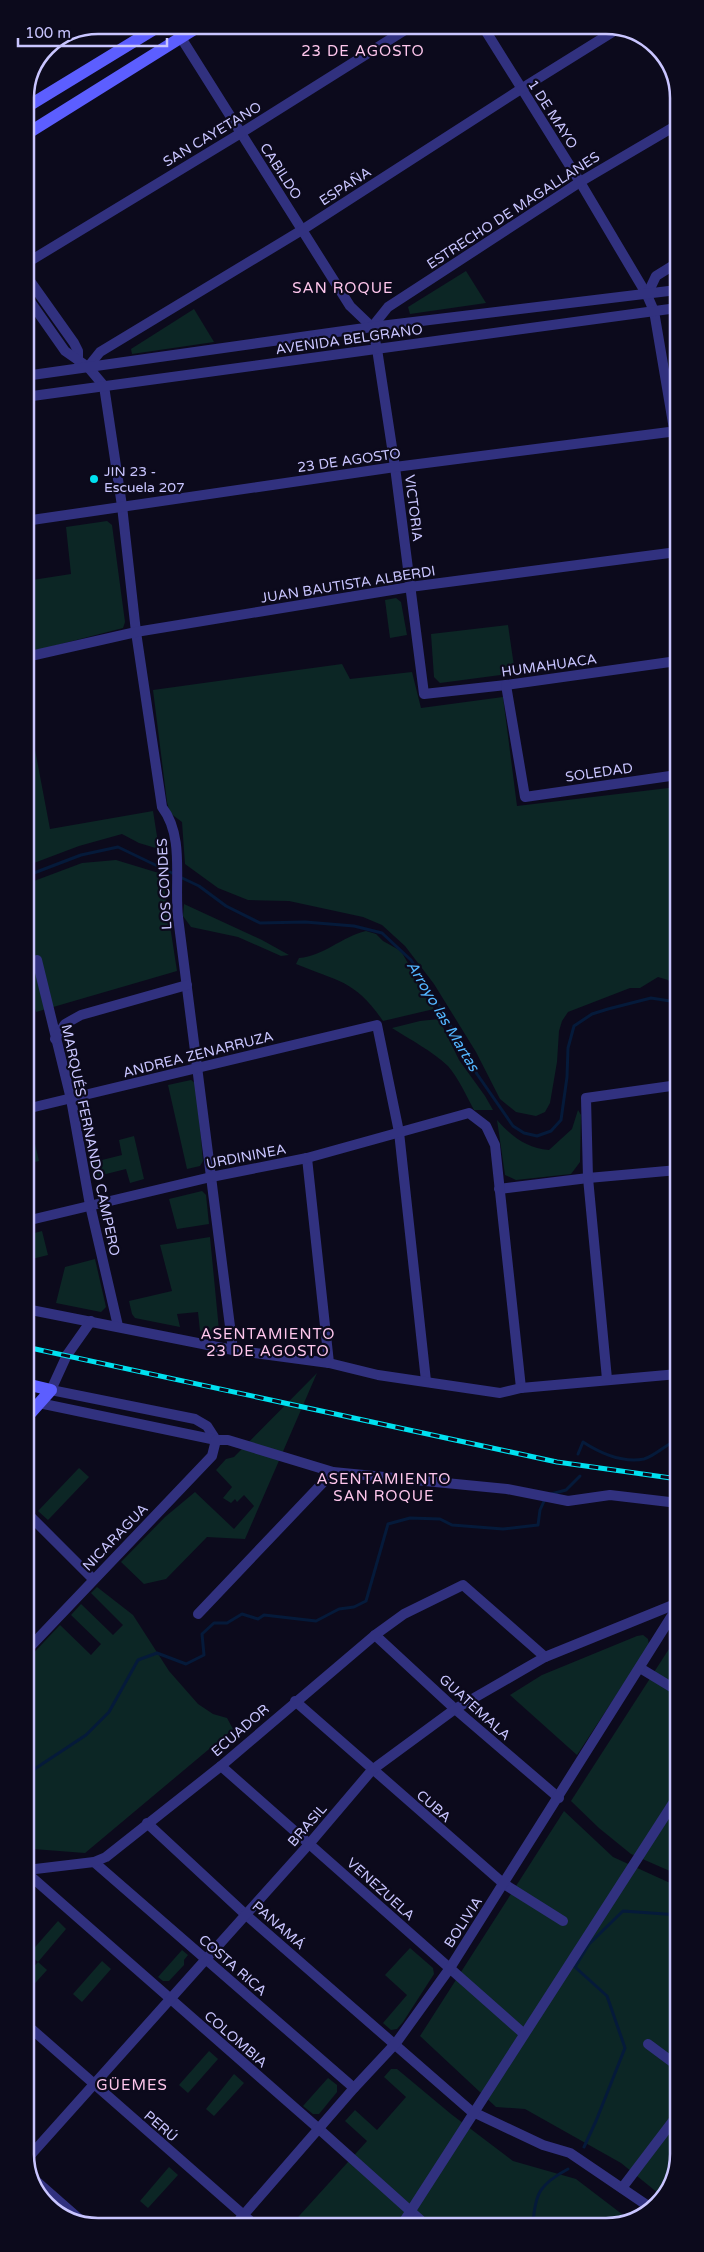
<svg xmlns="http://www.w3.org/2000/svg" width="704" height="2252" font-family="'Varela Round',sans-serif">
  <rect width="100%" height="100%" fill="#0c0a1c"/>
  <g fill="#0c2625">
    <path d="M466,271L486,303L410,314L408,307Z"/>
    <path d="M194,309L214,342L132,354L131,349Z"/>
    <path d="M107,521L112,525L125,622L123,628L26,653V581L71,574L66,527Z"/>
    <path d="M396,598L401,602L407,635L390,638L385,600Z"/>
    <path d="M508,625L515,673L440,683L434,677L431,634Z"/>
    <path d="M342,664L350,679L412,672L421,708L503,697L517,806L677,787L678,991L668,980L658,977L640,988H630L568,1012L562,1021L559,1031L557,1062L550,1103L545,1112L536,1116L516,1112L500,1099L476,1052L434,984L405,946L382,925L363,917L289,901L248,900L218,888L185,864L182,822L170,813L167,802L153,690Z"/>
    <path d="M26,702L50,829L153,811L159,849L139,843L122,834L79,846L26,866Z"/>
    <path d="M116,860L162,874L177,971L36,1012L26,975V884L82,863Z"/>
    <path d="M184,904L262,940L289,955L281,956L238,937L191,927L183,916Z"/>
    <path d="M366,931L376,934L383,941L401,951L434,1009L383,1021C355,980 339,982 296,964L299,958C324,956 341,937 366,931Z"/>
    <path d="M439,1019L459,1060L485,1096L493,1110H474C466,1095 459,1079 448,1066C432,1051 411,1040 392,1028L420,1021Z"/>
    <path d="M191,1080L196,1084L203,1161L200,1166L187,1169L168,1085Z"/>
    <path d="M578,1110L581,1115L580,1162L571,1174L516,1180L505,1175L497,1120C512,1137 527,1148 549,1150L572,1129Z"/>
    <path d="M29,1118L39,1161L26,1164V1119Z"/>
    <path d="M134,1136L144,1179L130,1183L126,1169L98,1176L94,1162L122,1155L119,1140Z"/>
    <path d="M202,1191L206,1195L209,1224L177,1229L169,1199Z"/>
    <path d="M42,1231L48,1255L32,1259L27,1235Z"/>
    <path d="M210,1237L219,1330L214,1334L200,1331L198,1312L177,1314L180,1327L135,1318L132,1314L129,1301L172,1291L160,1245Z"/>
    <path d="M95,1259L106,1307L101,1312L56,1303L65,1267Z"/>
    <path d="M317,1373L245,1539L207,1537L166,1579L144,1584L121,1562L165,1517L195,1492L234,1529L254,1506L244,1495L237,1502L235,1499L231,1503L223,1498L232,1487L216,1470L226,1459L234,1457Z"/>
    <path d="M79,1468L89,1477L48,1520L38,1511Z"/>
    <path d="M97,1587L133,1615L169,1671L198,1704L213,1714L227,1718L233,1729L85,1853L33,1849L27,1847V1660L60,1625L91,1655L101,1644L71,1615L81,1604L113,1635L123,1625L91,1593Z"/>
    <path d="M643,1635L648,1639L649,1645L577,1755L510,1695L542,1675L637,1636Z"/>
    <path d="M678,1635L679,1875L631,1854L599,1828L571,1801Z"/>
    <path d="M564,1811L613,1857L679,1887V2155L664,2198L621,2163L525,2109L496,2107L420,2036Z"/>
    <path d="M58,1921L66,1929L38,1962L47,1970L27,1992V1974L38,1962L29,1954Z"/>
    <path d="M410,1948L433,1968L434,1974L403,2022L397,2029L391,2030L383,2023L407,1995L385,1975Z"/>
    <path d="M182,1950L188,1955L184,1960V1965L169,1981H163L158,1977Z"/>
    <path d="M102,1961L111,1969L82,2002L73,1994Z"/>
    <path d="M209,2051L218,2059L188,2093L179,2085Z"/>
    <path d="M391,2069H397L451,2114L513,2161L576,2179L631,2221L625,2225L290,2226L367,2141L345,2121L355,2110L377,2130L406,2097L384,2077Z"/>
    <path d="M234,2074L244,2083L214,2116L206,2109Z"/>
    <path d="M328,2078L337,2085V2092L319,2114H313L303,2106Z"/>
    <path d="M169,2167L178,2175L148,2208L140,2201Z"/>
  </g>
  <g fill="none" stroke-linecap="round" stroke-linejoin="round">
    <g stroke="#051a3a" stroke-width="3">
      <path d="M26,876L81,855L118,847L174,874"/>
      <path d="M180,877L199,886L226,906L260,923L305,922L354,926L382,933L411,960L443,1012L477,1074L513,1126L524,1133L537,1136L551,1131L561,1120L567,1077L568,1048L574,1026L592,1014L608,1009L651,998L670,1001L678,1010"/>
      <path d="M578,1454L583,1442C600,1453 623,1463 644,1459C655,1456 667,1444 678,1439"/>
      <path d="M551,1494L566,1490L580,1476"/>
      <path d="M27,1774L86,1735L109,1712L138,1660L157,1653L186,1664L204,1655L202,1634L214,1623H227L242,1614L258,1619L264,1615L316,1621L339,1609L354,1607L366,1601L388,1524L410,1518L440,1519L452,1525L503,1529L538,1525L540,1510L545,1499"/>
      <path d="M584,2147L596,2121L625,2048L607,1996L575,1967L589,1944L623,1911L679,1915"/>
      <path d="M534,2225L533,2224C535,2193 540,2184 568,2169"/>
    </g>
    <g stroke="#31317f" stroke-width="10">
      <path d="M173,25L350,306L372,327"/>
      <path d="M482,25L580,182L647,295L654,311L677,447"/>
      <path d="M25,264L241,133L413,25"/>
      <path d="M25,274L74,343L78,351V360"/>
      <path d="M25,294L65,351L88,367L104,386L122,506L136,632L162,807C185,837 174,882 178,917C196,1062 215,1206 233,1350"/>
      <path d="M647,295L656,276L677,263"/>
      <path d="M372,327L377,349L395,467L424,694L506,685L677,661"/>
      <path d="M372,327L388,307L580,182L677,125"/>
      <path d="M88,367L100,352L302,230L521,89L619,28"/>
      <path d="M25,376L372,327L677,290"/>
      <path d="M25,397L677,308"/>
      <path d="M25,521L395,467L677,431"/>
      <path d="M26,657L136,632L410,587L677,552"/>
      <path d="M506,685L525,797L677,775"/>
      <path d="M37,960L71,1099L90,1205L118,1326"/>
      <path d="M55,1039L65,1024L81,1015L187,985"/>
      <path d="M26,1109L377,1025L399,1132L426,1381"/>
      <path d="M307,1158L329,1363"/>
      <path d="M499,1189L588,1178L678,1170"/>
      <path d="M26,1221L211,1177L307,1158L469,1113L486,1126L495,1145L521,1388"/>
      <path d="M26,1309L233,1350L329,1363L378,1375L500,1393L521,1388L678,1374"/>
      <path d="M91,1321L67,1355L51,1390L195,1419L207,1426L216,1440"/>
      <path d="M607,1379L588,1178L586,1098L678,1085"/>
      <path d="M39,1403L216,1440H228L333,1472L507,1489L568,1501L610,1495L678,1503"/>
      <path d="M27,1513L93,1579"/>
      <path d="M198,1614L333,1472"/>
      <path d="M375,1635L455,1709L559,1798"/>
      <path d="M27,1650L212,1456L216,1440"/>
      <path d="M640,1668L678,1691"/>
      <path d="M295,1701L504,1884L563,1921"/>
      <path d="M221,1766L523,2033"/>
      <path d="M147,1823L245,1914L471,2111L543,2145L570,2153L651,2208"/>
      <path d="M94,1862L354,2088"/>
      <path d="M27,1870L94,1862L106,1857L221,1766L375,1635L404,1614L463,1585L545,1657"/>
      <path d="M27,1873L319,2129L426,2225"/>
      <path d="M27,2025L256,2226"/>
      <path d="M648,2044L679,2067"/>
      <path d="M27,2159L310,1843L372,1770L455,1709L545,1657L678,1603"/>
      <path d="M27,2173L85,2224"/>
      <path d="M622,2188L679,2113"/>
      <path d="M234,2226L354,2088L396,2043L450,1968L678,1606"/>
      <path d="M401,2226L679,1794"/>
    </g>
    <g stroke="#5c5eff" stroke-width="12">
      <path d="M25,108L161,25"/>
      <path d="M25,135L201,25"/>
      <path d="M26,1384L51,1390L27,1417"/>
    </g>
    <defs>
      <path id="rail" d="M26,1347L557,1462L678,1479"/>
    </defs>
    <use href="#rail" stroke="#00e1f0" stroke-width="5"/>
    <use href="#rail" stroke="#0c0a1c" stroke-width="3" stroke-dasharray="9" stroke-linecap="butt"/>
  </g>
  <circle fill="#00e1f0" stroke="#0c0a1c" stroke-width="2" cx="94" cy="479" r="5"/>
  <g text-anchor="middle" stroke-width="4.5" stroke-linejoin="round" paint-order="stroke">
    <g font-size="14" fill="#c9c5ff" stroke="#0c0a1c">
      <text transform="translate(553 114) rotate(57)" y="5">1 DE MAYO</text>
      <text transform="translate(212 134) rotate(-31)" y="5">SAN CAYETANO</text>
      <text transform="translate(281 171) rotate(57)" y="5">CABILDO</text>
      <text transform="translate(345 186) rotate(-33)" y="5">ESPAÑA</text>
      <text transform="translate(513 210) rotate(-33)" y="5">ESTRECHO DE MAGALLANES</text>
      <text transform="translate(349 339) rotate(-8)" y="5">AVENIDA BELGRANO</text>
      <text transform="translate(349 460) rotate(-8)" y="5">23 DE AGOSTO</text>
      <text transform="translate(414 508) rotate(83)" y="5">VICTORIA</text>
      <text transform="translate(348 584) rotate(-9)" y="5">JUAN BAUTISTA ALBERDI</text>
      <text transform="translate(549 665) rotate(-8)" y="5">HUMAHUACA</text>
      <text transform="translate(599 772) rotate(-8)" y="5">SOLEDAD</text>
      <text transform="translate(164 884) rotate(-93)" y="5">LOS CONDES</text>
      <text transform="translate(198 1054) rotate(-14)" y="5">ANDREA ZENARRUZA</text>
      <text transform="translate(91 1140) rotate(78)" y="5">MARQUÉS FERNANDO CAMPERO</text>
      <text transform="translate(246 1156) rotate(-11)" y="5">URDININEA</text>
      <text transform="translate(115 1537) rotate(-46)" y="5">NICARAGUA</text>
      <text transform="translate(475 1707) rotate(42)" y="5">GUATEMALA</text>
      <text transform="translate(240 1730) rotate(-41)" y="5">ECUADOR</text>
      <text transform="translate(434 1806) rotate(41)" y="5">CUBA</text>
      <text transform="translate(307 1825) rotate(-49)" y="5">BRASIL</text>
      <text transform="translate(381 1889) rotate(42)" y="5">VENEZUELA</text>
      <text transform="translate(463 1922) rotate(-57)" y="5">BOLIVIA</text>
      <text transform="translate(279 1925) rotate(41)" y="5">PANAMÁ</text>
      <text transform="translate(233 1965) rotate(41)" y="5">COSTA RICA</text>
      <text transform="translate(236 2039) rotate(41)" y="5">COLOMBIA</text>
      <text transform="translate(161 2126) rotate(41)" y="5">PERÚ</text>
    </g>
    <g font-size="14" fill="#c9c5ff" stroke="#0c0a1c" text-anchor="start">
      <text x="104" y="476">JIN 23 -<tspan x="104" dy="16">Escuela 207</tspan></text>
    </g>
    <g font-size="15" letter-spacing="1" fill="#ffc7ed" stroke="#0c0a1c">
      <text x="363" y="56">23 DE AGOSTO</text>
      <text x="343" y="293">SAN ROQUE</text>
      <text x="268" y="1339">ASENTAMIENTO<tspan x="268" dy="17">23 DE AGOSTO</tspan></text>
      <text x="384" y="1484">ASENTAMIENTO<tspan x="384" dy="17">SAN ROQUE</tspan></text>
      <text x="132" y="2090">GÜEMES</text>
    </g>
    <g font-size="15" font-style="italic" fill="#53b6ff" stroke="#0c0a1c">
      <text transform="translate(443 1016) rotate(59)" y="5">Arroyo las Martas</text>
    </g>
  </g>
  <path d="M0 0H704V2252H0ZM98 34H606A64 64 0 0 1 670 98V2154A64 64 0 0 1 606 2218H98A64 64 0 0 1 34 2154V98A64 64 0 0 1 98 34Z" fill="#0c0a1c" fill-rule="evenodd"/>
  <path fill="none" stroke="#c9c5ff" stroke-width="2.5" d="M98 34H606A64 64 0 0 1 670 98V2154A64 64 0 0 1 606 2218H98A64 64 0 0 1 34 2154V98A64 64 0 0 1 98 34Z"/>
  <path d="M18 38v8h149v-8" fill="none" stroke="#c9c5ff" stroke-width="2.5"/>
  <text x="25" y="38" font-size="15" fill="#c9c5ff" stroke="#0c0a1c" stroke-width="4" paint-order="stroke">100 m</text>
</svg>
